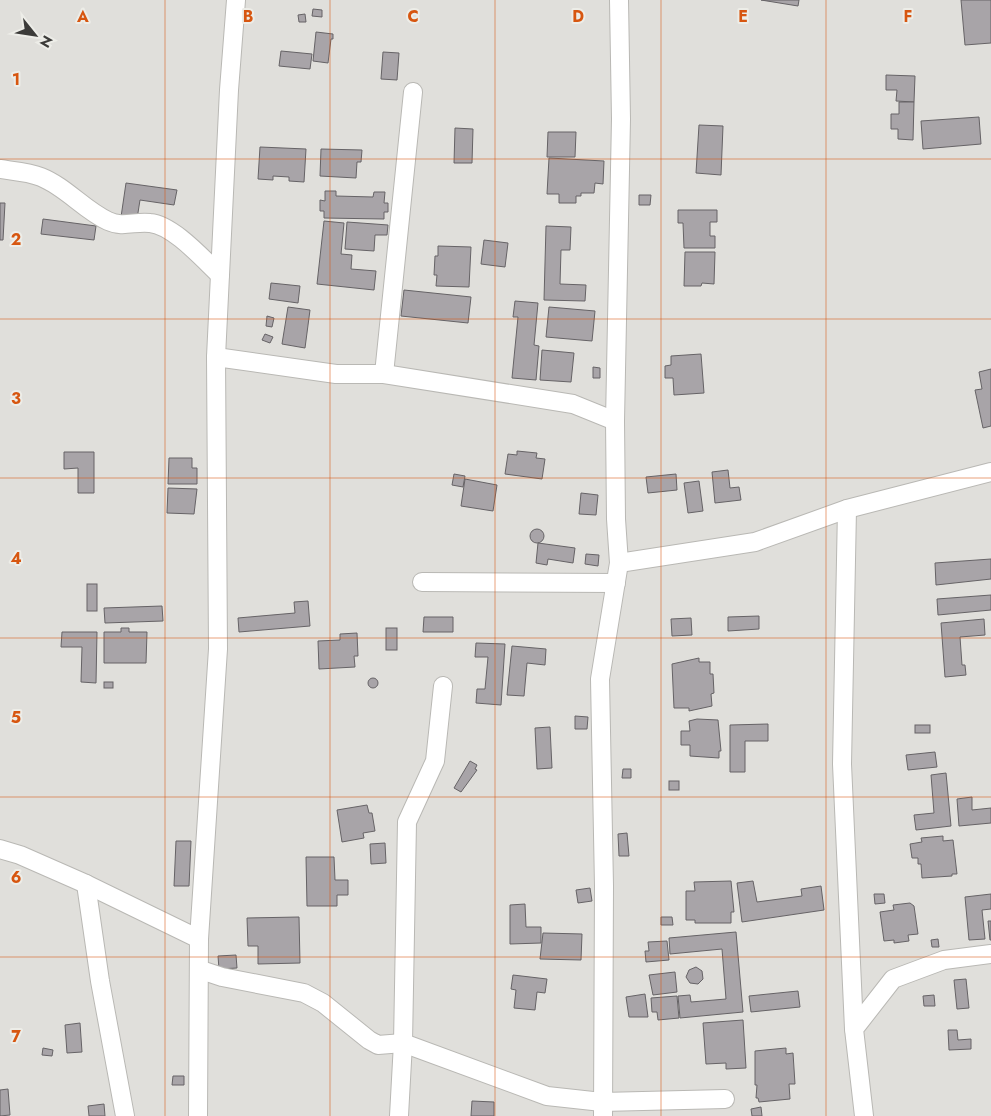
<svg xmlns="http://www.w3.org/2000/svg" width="991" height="1116" font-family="Jost,sans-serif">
  <rect width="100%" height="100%" fill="#e0dfdb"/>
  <g fill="#a8a4a8" stroke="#666366">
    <path d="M761,0H799L798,6Z"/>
    <path d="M961,0H991V43L965,45Z"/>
    <path d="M313,9L322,10V17L312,16Z"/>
    <path d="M305,14L306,22H299L298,15Z"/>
    <path d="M316,32L333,34V39H331L328,63L313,61Z"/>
    <path d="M281,51L312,54L310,69L279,66Z"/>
    <path d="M383,52L399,53L397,80L381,79Z"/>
    <path d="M886,75L915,76L914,102L896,101L897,90H886Z"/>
    <path d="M899,102H914L913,140L898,139V129H891V114H899Z"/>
    <path d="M979,117L981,144L923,149L921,121Z"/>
    <path d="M699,125L723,126L721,175L696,173Z"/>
    <path d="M455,128L473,129L472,163H454Z"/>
    <path d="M548,132H576L575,157H547Z"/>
    <path d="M260,147L306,149L304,182L289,181V177L273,176V180L258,179Z"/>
    <path d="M321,149L362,150L361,162H357L356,178L320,176Z"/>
    <path d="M549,158L604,161L603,184L595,183L594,193H581V196H576V203H559V194H547Z"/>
    <path d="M126,183L177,190L174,205L140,200L137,219L121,217Z"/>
    <path d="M325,191H336V196L373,197L374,192H385L384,203H388V212H384V219L324,218V211H320V200L325,201Z"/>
    <path d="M639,195H651L650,205H639Z"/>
    <path d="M0,203H5L3,240H0Z"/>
    <path d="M678,210H717V222H710V236H715V248H684L683,223H678Z"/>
    <path d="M43,219L96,226L94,240L41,234Z"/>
    <path d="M324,221L344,223L341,254L352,255L351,269L376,271L374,290L317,284Z"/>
    <path d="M347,222L388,225L387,235H375L374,251L345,249Z"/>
    <path d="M546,226L571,227L570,250H561L560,284L586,285L585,301L544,300Z"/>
    <path d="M484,240L508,243L505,267L481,264Z"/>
    <path d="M438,246L471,247L469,287L436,286L437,275H434L435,256H438Z"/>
    <path d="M685,252H715L714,284L702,283L701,286H684Z"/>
    <path d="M271,283L300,286L298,303L269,299Z"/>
    <path d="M404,290L471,297L468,323L401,316Z"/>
    <path d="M515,301L538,303L534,345L539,346L536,380L512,378L518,317H513Z"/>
    <path d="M288,307L310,310L305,348L282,344Z"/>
    <path d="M549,307L595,311L592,341L546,337Z"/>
    <path d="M267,316L274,318L272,327L266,326Z"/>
    <path d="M265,334L273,337L270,343L262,340Z"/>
    <path d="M542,350L574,353L571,382L540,380Z"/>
    <path d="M701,354L704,393L674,395L673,378H665V366L671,365V356Z"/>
    <path d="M593,367L600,368V378H593Z"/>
    <path d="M991,369V426L983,428L975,390L982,389L979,372Z"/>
    <path d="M517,451L537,453L536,458L545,459L542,479L505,474L508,454L517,455Z"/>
    <path d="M64,452H94V493H78V468L64,469Z"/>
    <path d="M169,458H192V468H197V484H168Z"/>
    <path d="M728,470L730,488L739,487L741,500L715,503L712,472Z"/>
    <path d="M454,474L465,476L463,487L452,485Z"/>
    <path d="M676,474L677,490L648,493L646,477Z"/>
    <path d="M465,479L497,485L493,511L461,506Z"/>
    <path d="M699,481L703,511L688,513L684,483Z"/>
    <path d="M168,488L197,489L194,514L167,513Z"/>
    <path d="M581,493L598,495L596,515L579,514Z"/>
    <circle cx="537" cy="536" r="7"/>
    <path d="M538,543L575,548L573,563L548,559L547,565L536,563Z"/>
    <path d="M586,554L599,555L598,566L585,564Z"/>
    <path d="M991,559V579L936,585L935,563Z"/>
    <rect x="87" y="584" width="10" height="27"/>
    <path d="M991,595V610L938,615L937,599Z"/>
    <path d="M308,601L310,626L239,632L238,618L295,613L294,602Z"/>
    <path d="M162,606L163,621L105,623L104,608Z"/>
    <path d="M759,616V629L728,631V617Z"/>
    <path d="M424,617H453V632H423Z"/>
    <path d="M691,618L692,635L672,636L671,619Z"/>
    <path d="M984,619L985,635L960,637L962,665H965L966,675L945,677L941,623Z"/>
    <path d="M121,628H129V632H147L146,663H104V632H121Z"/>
    <rect x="386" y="628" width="11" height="22"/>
    <path d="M62,632H97L96,683L81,682L82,647H61Z"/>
    <path d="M357,633L358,656H354L355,667L319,669L318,641L340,640V634Z"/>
    <path d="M476,643L505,644L501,705L476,703L477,689H485L488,657H475Z"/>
    <path d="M512,646L546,649L545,665L527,663L524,696L507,695Z"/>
    <path d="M699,658V662H710V674H713L714,693L711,694L712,706L689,711V708H674L672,664Z"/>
    <circle cx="373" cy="683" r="5"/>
    <rect x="104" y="682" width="9" height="6"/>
    <path d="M575,716L588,717L587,729H575Z"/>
    <path d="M697,719L718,720L721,751H719V758L690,756V745H681V731H690L689,721Z"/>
    <path d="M768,724V741H745V772H730V725Z"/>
    <rect x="915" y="725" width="15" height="8"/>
    <path d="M550,727L552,768L537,769L535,728Z"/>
    <path d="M935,752L937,767L908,770L906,755Z"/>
    <path d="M470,761L477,765L475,769L477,770L461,792L454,788Z"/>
    <path d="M623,769H631V778H622Z"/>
    <path d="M946,773L951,826L916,830L914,815L934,813L931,775Z"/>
    <rect x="669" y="781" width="10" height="9"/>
    <path d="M972,797V810L991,808V823L959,826L957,799Z"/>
    <path d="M367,805L369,813H372L375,831L363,833L364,838L342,842L337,810Z"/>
    <path d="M627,833L629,856H619L618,834Z"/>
    <path d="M943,836V841L953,840L957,874H952V876L922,878L921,864H918V858H912L910,844L922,842L921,838Z"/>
    <path d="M176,841H191L189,886H174Z"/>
    <path d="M385,843L386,863L371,864L370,844Z"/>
    <path d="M306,857H334L335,880H348V895H337V906H307Z"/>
    <path d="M731,881L734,912H731V923H695V920H686V891H695L694,882Z"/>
    <path d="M753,881L757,902L802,896L801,889L821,886L824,910L742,922L737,883Z"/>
    <path d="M590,888L592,901L578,903L576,890Z"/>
    <path d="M874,894H884L885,903L875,904Z"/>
    <path d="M991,894V909L982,910L985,939L969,940L965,897Z"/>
    <path d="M910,903L914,906L918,934L908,935L909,941L894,943V940L884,941L880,912L894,910L893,905Z"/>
    <path d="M525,904L526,927H541V943L510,944V905Z"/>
    <path d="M299,917L300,963L258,964V946H248L247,918Z"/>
    <path d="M661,917H672L673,925H661Z"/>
    <path d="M988,921H991V940H990Z"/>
    <path d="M736,932L743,1012L680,1018L678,996L690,995L691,1002L726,999L722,949L670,954L669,938Z"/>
    <path d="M543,933L582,934L581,960L540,959Z"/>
    <path d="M938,939L939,947H932L931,940Z"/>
    <path d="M667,941L669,960L646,962L645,951H649L648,942Z"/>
    <path d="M236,955L237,968L219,969L218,956Z"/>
    <path d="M696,967L702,971L703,979L698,984L690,983L686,977L689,970Z"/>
    <path d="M675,972L677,992L653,995L649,975Z"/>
    <path d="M513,975L547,979L545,993L537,992L535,1010L514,1008L516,990L511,989Z"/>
    <path d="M966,979L969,1008L957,1009L954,980Z"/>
    <path d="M798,991L800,1007L751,1012L749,996Z"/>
    <path d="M645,994L648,1017H629L626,997Z"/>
    <path d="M934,995L935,1006H924L923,996Z"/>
    <path d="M677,996L679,1018L658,1020L657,1012H652L651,998Z"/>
    <path d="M743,1020L746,1068L726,1069V1063L706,1064L703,1023Z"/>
    <path d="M80,1023L82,1052L67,1053L65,1025Z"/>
    <path d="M948,1030H957L958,1040L971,1039V1049L949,1050Z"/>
    <path d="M43,1048L53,1050L52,1056L42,1055Z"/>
    <path d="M786,1048V1054L793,1053L795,1084H789L790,1099L759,1102L758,1098H756L757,1085H755V1051Z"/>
    <path d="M173,1076H184V1085H172Z"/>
    <path d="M8,1089L10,1115L0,1116V1090Z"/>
    <path d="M472,1101L494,1102V1116H471Z"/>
    <path d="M104,1104L105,1116H89L88,1106Z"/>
    <path d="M761,1107L762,1116H752L751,1109Z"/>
  </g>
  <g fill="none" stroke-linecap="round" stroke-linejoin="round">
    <defs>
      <g id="minor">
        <path d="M0,169C13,171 29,172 41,177C66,187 84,210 108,221C123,228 135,221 150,223C173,225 203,259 220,275"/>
        <path d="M216,357L336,374H384L573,404L615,421"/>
        <path d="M384,374L413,92"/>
        <path d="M847,509L842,764L854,1029"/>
        <path d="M619,563L755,542L847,509L991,472"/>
        <path d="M422,582L616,583"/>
        <path d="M0,849L20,855L86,884L199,939"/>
        <path d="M86,884L100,981L125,1116"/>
        <path d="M201,970L222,977L304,993L323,1003L369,1040L378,1045L403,1043L547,1096L602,1102L725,1099"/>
        <path d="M198,1116L199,939L218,649L216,357L229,90L236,0"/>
        <path d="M399,1116L403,1043L407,822L435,761L443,686"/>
        <path d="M603,1116L604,886L600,679L619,563L616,519L615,421L621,119L619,0"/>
        <path d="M864,1116L854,1029L893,979L944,960L991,954"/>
      </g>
    </defs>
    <use href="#minor" stroke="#b9b8b4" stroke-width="20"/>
    <use href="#minor" stroke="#fff" stroke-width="18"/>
  </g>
  <path fill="none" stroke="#d75610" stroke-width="1" stroke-opacity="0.55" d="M165,0V1116M330,0V1116M495,0V1116M661,0V1116M826,0V1116M0,159H991M0,319H991M0,478H991M0,638H991M0,797H991M0,957H991"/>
  <g font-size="16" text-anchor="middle" font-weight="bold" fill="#d75610" stroke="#edede8" stroke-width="4" stroke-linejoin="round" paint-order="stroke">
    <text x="83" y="22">A</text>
    <text x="248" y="22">B</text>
    <text x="413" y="22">C</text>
    <text x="578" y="22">D</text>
    <text x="743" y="22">E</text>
    <text x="908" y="22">F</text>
    <text x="16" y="85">1</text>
    <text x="16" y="245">2</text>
    <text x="16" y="404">3</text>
    <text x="16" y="564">4</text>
    <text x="16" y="723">5</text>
    <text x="16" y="883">6</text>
    <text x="16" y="1042">7</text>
  </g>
  <g transform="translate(35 35) rotate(120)" stroke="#edede8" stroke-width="4" paint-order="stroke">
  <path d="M0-4L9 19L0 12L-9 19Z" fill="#3c3b39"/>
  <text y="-8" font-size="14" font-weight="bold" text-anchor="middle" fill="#3c3b39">N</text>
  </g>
</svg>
